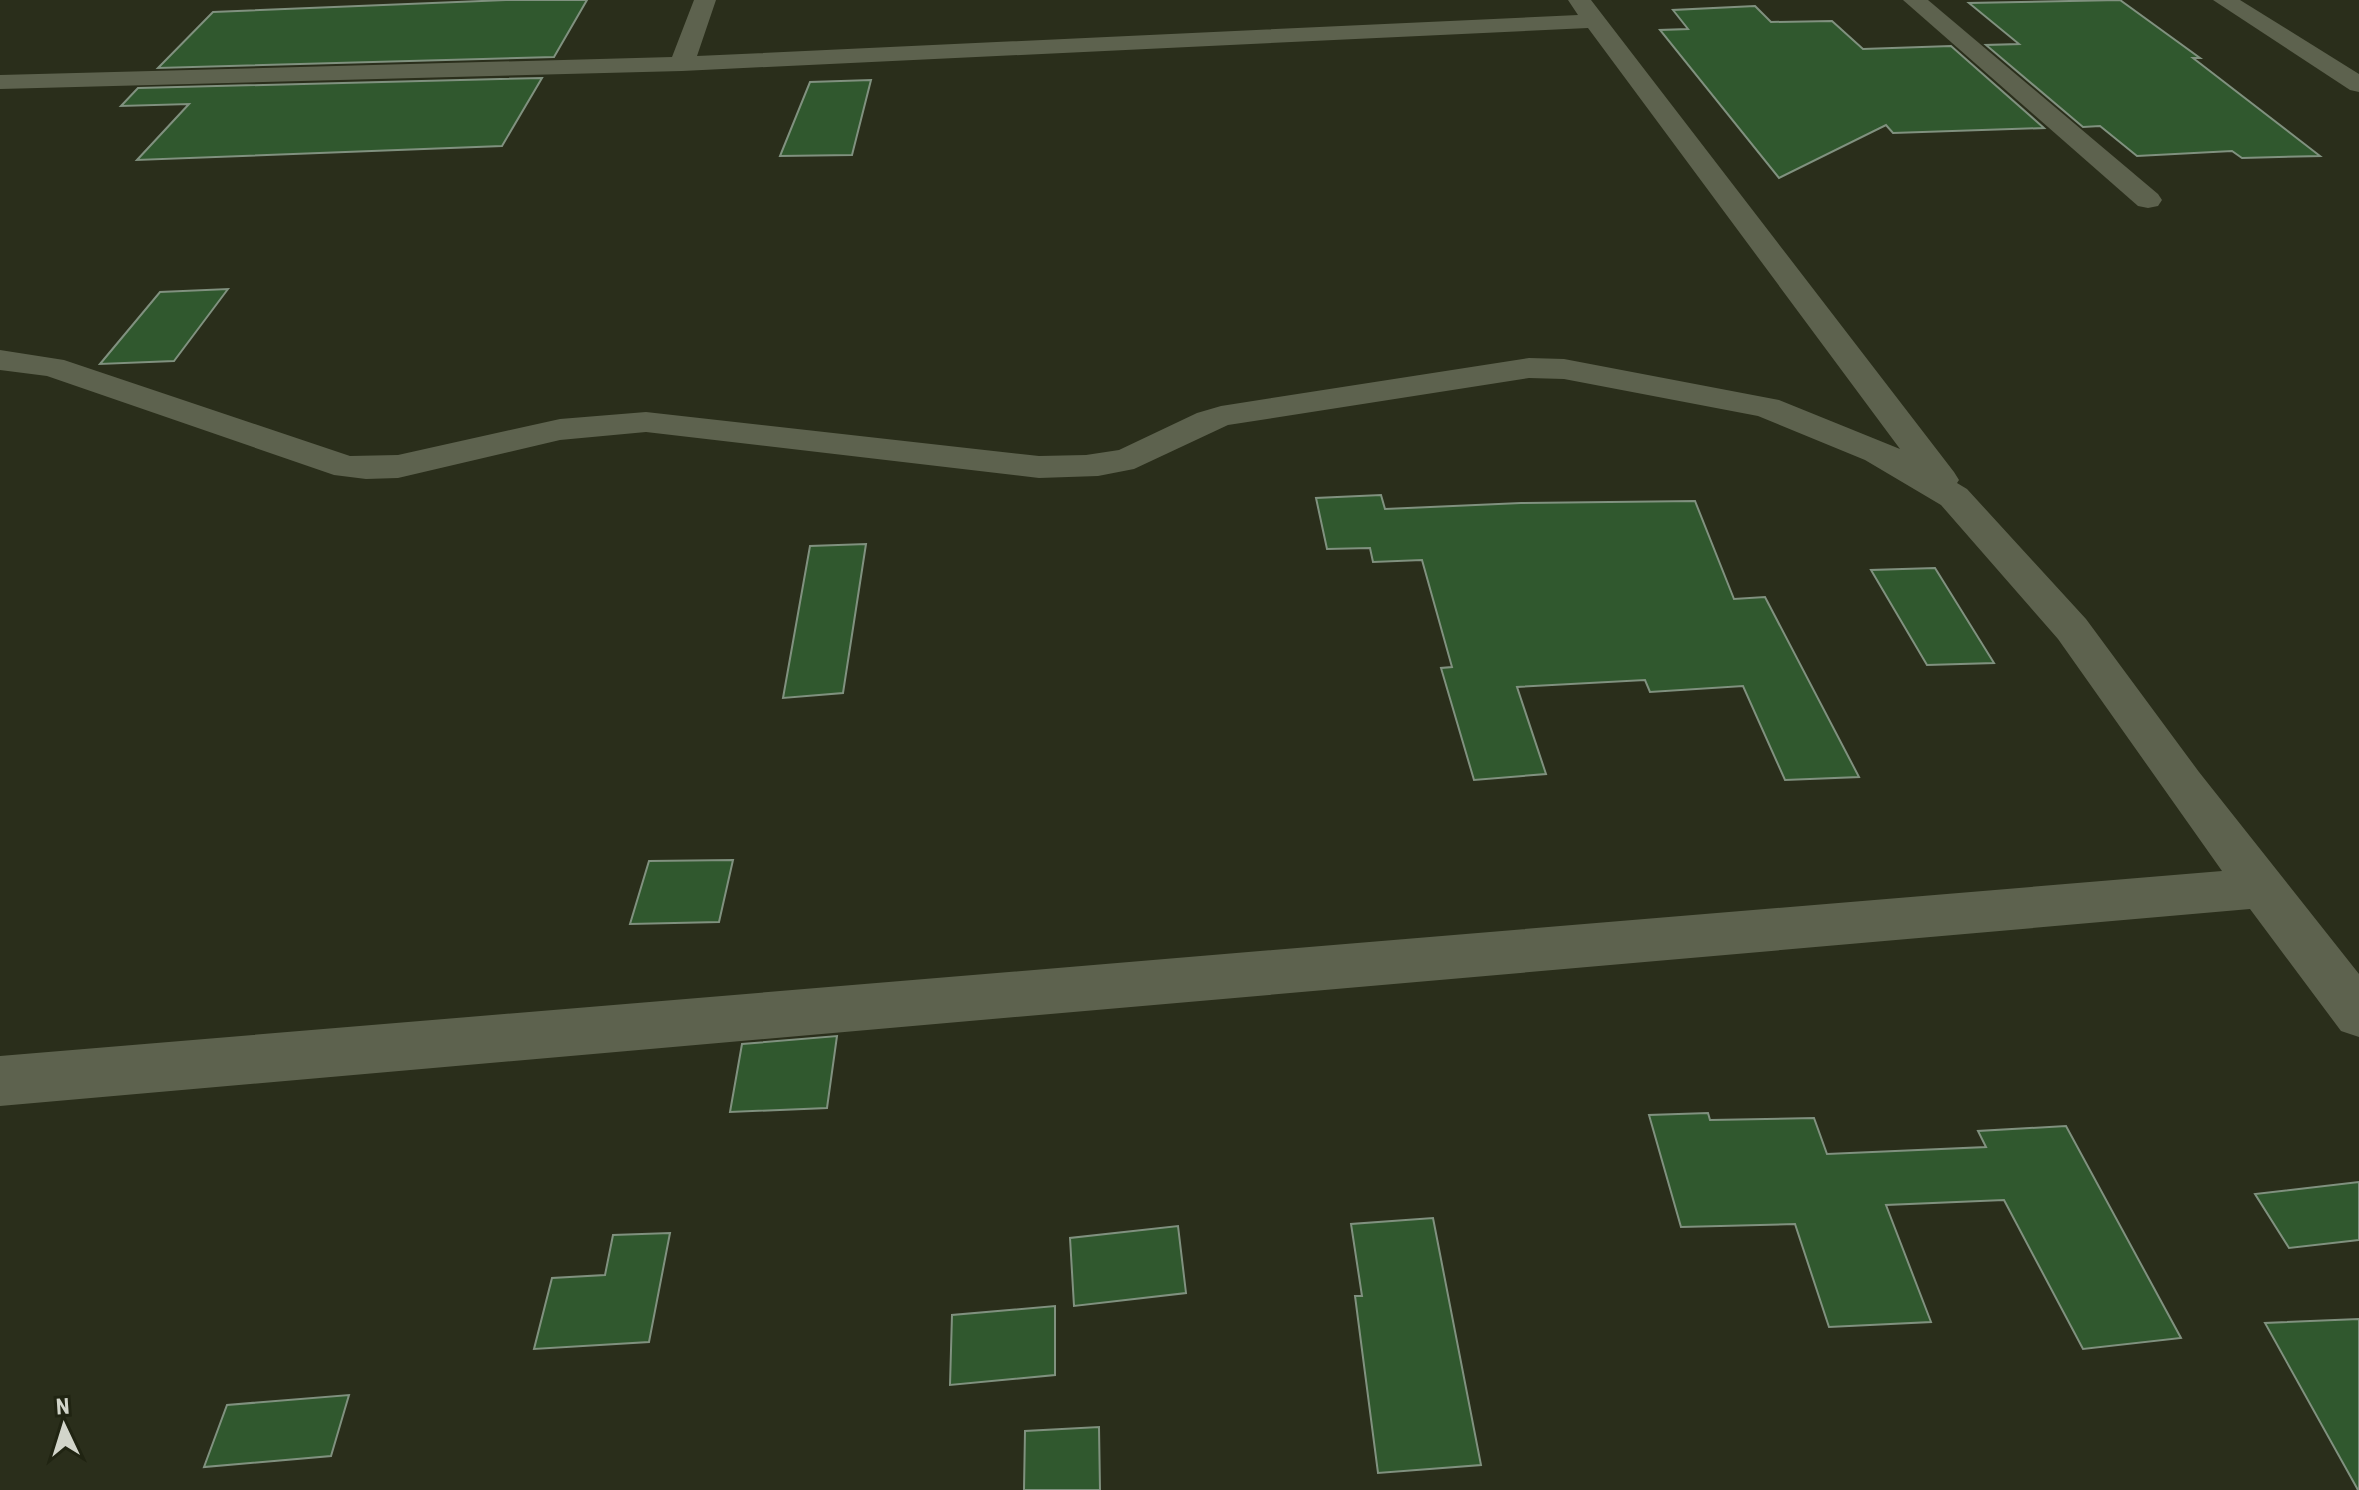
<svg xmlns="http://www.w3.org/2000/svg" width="2359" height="1490" font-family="'Roboto Condensed',sans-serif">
  <rect width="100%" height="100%" fill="#2a2e1b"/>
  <g fill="#30582e" stroke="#80917f" stroke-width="2">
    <path d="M506,0H587L554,57L158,68L213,12Z"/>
    <path d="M2120,0L2200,58H2193L2320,156L2242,158L2232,151L2137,156L2100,126L2083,127L1986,45L2019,44L1969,3Z"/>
    <path d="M1755,6L1771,22L1832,21L1863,49L1951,46L2044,128L1893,133L1886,125L1779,178L1660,30L1688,29L1673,10Z"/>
    <path d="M542,78L502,146L137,160L189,104L121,106L138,88Z"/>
    <path d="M871,80L852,155L780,156L810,82Z"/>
    <path d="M228,289L174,361L100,364L160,292Z"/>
    <path d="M1381,495L1385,509L1521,503L1695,501L1734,599L1765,597L1859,777L1785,780L1743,686L1650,692L1645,680L1517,687L1546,774L1474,780L1441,668L1452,667L1422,560L1373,562L1370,548L1327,549L1316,498Z"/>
    <path d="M866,544L843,693L783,698L810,546Z"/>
    <path d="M1935,568L1994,663L1927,665L1871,570Z"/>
    <path d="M733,860L719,922L630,924L649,861Z"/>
    <path d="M837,1036L827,1108L730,1112L742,1044Z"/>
    <path d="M1708,1113L1710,1120L1814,1118L1827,1154L1986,1147L1978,1131L2066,1126L2181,1338L2083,1349L2004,1200L1886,1205L1931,1322L1829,1327L1795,1224L1681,1227L1649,1115Z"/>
    <path d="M2359,1182V1240L2289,1248L2255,1194Z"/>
    <path d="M1433,1218L1481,1465L1378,1473L1355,1296H1362L1351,1224Z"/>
    <path d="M1178,1226L1186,1293L1074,1306L1070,1238Z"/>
    <path d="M670,1233L649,1342L534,1349L552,1278L605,1275L613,1235Z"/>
    <path d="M1055,1306V1375L950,1385L952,1315Z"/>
    <path d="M2359,1319V1490H2358L2265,1323Z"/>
    <path d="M349,1395L331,1456L204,1467L227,1405Z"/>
    <path d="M1099,1427L1100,1490H1024L1025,1431Z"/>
  </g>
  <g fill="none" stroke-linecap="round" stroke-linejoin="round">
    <g fill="#5d624e" fill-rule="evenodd">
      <path d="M694,0H716L697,56L1578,15L1568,0H1591L1954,472L1959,480L1957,483L1967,489L2086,619L2199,772L2359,974V1037L2341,1031L2250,909L0,1106V1056L2222,871L2058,639L1941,505L1865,460L1758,416L1564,379L1529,378L1228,425L1134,469L1098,476L1039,478L646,432L560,440L398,478L366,479L334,475L47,376L0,370V350L64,360L350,456L398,455L560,419L646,412L1039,456L1086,455L1119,450L1197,413L1221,406L1529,358L1564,359L1779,400L1900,449L1588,28L682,71L0,89V75L672,57Z"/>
      <path d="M1903,0H1928L2158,194L2162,200L2158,206L2148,208L2138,206Z"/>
      <path d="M2213,0H2240L2359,74V92L2350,90Z"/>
    </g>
  </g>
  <g transform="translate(64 1426) rotate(356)" stroke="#202412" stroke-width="6" paint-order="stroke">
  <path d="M0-6L14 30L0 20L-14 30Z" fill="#d2d5ca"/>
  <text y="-12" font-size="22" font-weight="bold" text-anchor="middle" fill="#d2d5ca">N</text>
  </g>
</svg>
